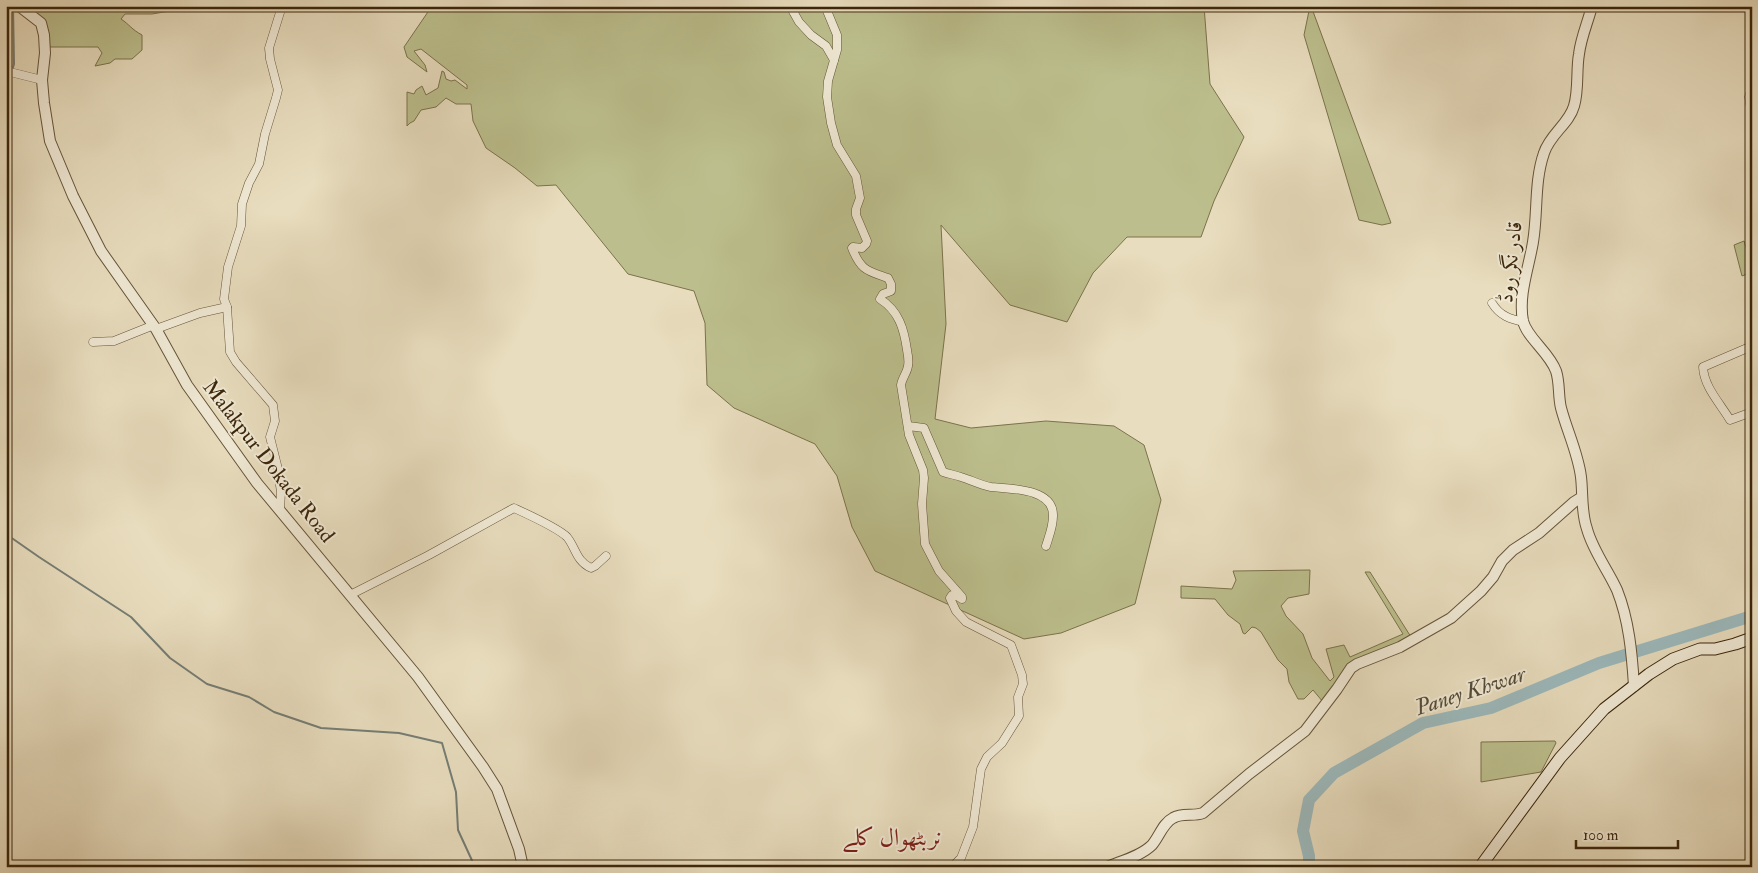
<svg xmlns="http://www.w3.org/2000/svg" width="1758" height="873" font-family="'IM FELL Double Pica',Amiri,serif">
  <rect width="100%" height="100%" fill="#e8ddbe"/>
  <filter id="stains"><feTurbulence type="fractalNoise" baseFrequency=".004" numOctaves="4"/><feColorMatrix values="0 0 0 0 .2 0 0 0 0 .09 0 0 0 0 .02 0 0 0 .5 -.17"/></filter>
  <radialGradient id="worn" r=".72"><stop offset=".6" stop-color="#630" stop-opacity="0"/><stop offset="1" stop-color="#630" stop-opacity=".3"/></radialGradient>
  <g fill="#bcbf8d" stroke="#7c724c">
    <path d="M25,6H183L182,9L152,14H125L121,19C130,25 131,29 142,35V50L132,59H115L110,63L95,66L102,53L98,47H47L44,35Z"/>
    <path d="M432,6H1204L1210,84L1244,137L1214,201L1201,237H1127L1093,273L1067,322L1010,305L941,225L946,324L935,419L971,428L1046,421L1114,426L1144,445L1161,500L1135,604L1061,633L1024,639L875,571L852,527L837,476L815,444L734,408L707,385L705,323L694,291L628,274L556,185L537,186L515,168L486,148L473,121L471,104H456L446,98L436,107L421,110L414,121L410,123L407,126V92L414,94L416,90L422,86L426,95L438,88L442,71L444,72L446,79L451,81L455,80L467,89V85L421,49L414,51L425,65L427,72L407,57L404,47Z"/>
    <path d="M1310,6H1311L1391,223L1382,225L1359,220L1304,35Z"/>
    <path d="M1744,241L1748,254L1752,253V272L1742,276L1734,245Z"/>
    <path d="M1310,570L1309,594L1288,598L1281,606L1286,616L1303,634L1312,658L1330,681L1334,677L1326,649L1344,645L1350,657L1403,634L1365,572H1370L1411,637L1355,661L1323,702L1313,690L1304,699H1298L1289,682L1287,669L1278,660L1261,632L1256,628L1252,627L1245,634L1243,633L1240,624L1228,615L1215,599L1181,598V586L1232,589L1236,580L1233,571Z"/>
    <path d="M1555,741L1556,743L1541,772L1481,782V742Z"/>
  </g>
  <g fill="none" stroke-linecap="round" stroke-linejoin="round">
    <g stroke="#757e75" stroke-width="2">
      <path d="M12,71L14,64L13,6"/>
      <path d="M6,86L10,75"/>
      <path d="M6,534L39,557L131,617L170,658L207,684L249,697L274,712L321,728L399,733L442,743L456,792L458,830L475,867"/>
    </g>
    <path stroke="#9cb9bc" stroke-width="12" d="M1309,867V856L1303,831L1309,800L1334,773L1423,723L1491,708L1599,663L1752,616"/>
    <defs>
      <g id="minor">
        <path d="M790,6L799,22L811,35L826,46L834,60"/>
        <path d="M825,6L837,35V50L828,81L827,97L831,123L837,145L856,176L860,198L856,209V215L867,241L866,244L862,248L853,247L852,248C861,271 868,271 888,278L891,284V291L883,294L880,299C899,311 904,329 907,350C908,355 909,361 908,366C907,373 902,378 901,385L909,435L923,470L924,478L922,504L925,544L939,571L962,597V599L957,596L952,595L950,598L956,611L966,622L1011,645L1022,675L1023,684L1018,697L1019,716L1002,743L987,757L981,769L973,827L961,858L952,867"/>
        <path d="M6,71L42,80"/>
        <path d="M1752,88L1749,97L1752,116"/>
        <path d="M1492,303C1500,316 1510,319 1524,322"/>
        <path d="M156,329L200,313L227,307"/>
        <path d="M93,342L114,341L154,325"/>
        <path d="M1752,346L1703,367C1704,387 1720,403 1730,420L1752,412"/>
        <path d="M908,426L924,428L943,472C949,474 955,475 961,477C971,480 980,485 991,487C1010,489 1054,488 1053,516C1053,527 1049,536 1046,546"/>
        <path d="M280,510L281,492L277,465L270,437L275,421L273,405L236,362L230,352L227,307L224,299L228,267L241,226L242,204L249,183L259,164L265,134L276,98L278,90L270,59L269,48L282,6"/>
        <path d="M350,595L429,555L514,508C527,514 558,528 567,537C576,548 576,561 591,568L595,566L606,556"/>
      </g>
      <g id="tertiary">
        <path d="M19,6L41,23L44,35L45,53L42,80L44,103L50,141L73,196L101,251L156,329L187,385L257,483L418,677L483,767L497,789L519,849L523,867"/>
        <path d="M1592,6C1588,22 1581,37 1579,54C1576,71 1579,89 1574,106C1569,124 1550,134 1544,153C1534,182 1538,212 1533,242C1529,267 1518,295 1523,321C1527,338 1549,352 1556,371C1560,383 1558,396 1561,408C1567,431 1578,453 1581,477C1583,494 1581,512 1587,529C1593,551 1608,570 1617,590C1629,620 1632,654 1634,686"/>
        <path d="M1107,867C1121,861 1141,856 1152,845C1159,837 1163,823 1173,818C1183,812 1193,817 1203,813L1249,774L1305,731L1337,689L1351,668L1357,664L1400,647L1451,618L1481,591L1493,577L1502,561L1513,550L1539,533L1574,502L1582,497"/>
      </g>
      <path id="secondary" d="M1480,867L1560,758L1604,709L1649,674L1673,659L1700,649H1715L1735,644L1752,638"/>
    </defs>
    <use href="#minor" stroke="#665438" stroke-width="9"/>
    <use href="#tertiary" stroke="#665438" stroke-width="12"/>
    <use href="#secondary" stroke="#3b260b" stroke-width="13"/>
    <use href="#minor" stroke="#f0e9d5" stroke-width="8"/>
    <use href="#tertiary" stroke="#f0e9d5" stroke-width="10"/>
    <use href="#secondary" stroke="#f0e9d5" stroke-width="11"/>
  </g>
  <g text-anchor="middle" stroke-width="4" stroke-linejoin="round" paint-order="stroke">
    <g font-size="21" fill="#3b260b" stroke="#f0e9d5">
      <text transform="translate(1510 262) rotate(-83)" y="7">قادر نگر روڈ</text>
      <text transform="translate(269 461) rotate(52)" y="7">Malakpur Dokada Road</text>
    </g>
    <g font-size="22" font-style="italic" fill="#534b37" stroke="#f0e9d5">
      <text transform="translate(1470 690) rotate(-18)" y="8">Paney Khwar</text>
    </g>
    <g font-size="24" fill="#7a1f14" stroke="#f0e9d5">
      <text x="892" y="845">نربٹھوال کلے</text>
    </g>
  </g>
  <rect width="1758" height="873" fill="none" stroke="#e8ddbe" stroke-width="25"/>
  <rect x="8" y="8" width="1743" height="858" fill="none" stroke="#3b260b" stroke-width="2.5"/>
  <rect x="12" y="12" width="1733" height="848" fill="none" stroke="#3b260b"/>
  <path d="M1576 840v8h102v-8" fill="none" stroke="#3b260b" stroke-width="2.5"/>
  <text x="1583" y="840" font-size="15" fill="#3b260b" stroke="#f0e9d5" stroke-width="4" paint-order="stroke">100 m</text>
  <rect width="100%" height="100%" filter="url(#stains)"/>
  <rect width="100%" height="100%" fill="url(#worn)"/>
</svg>
